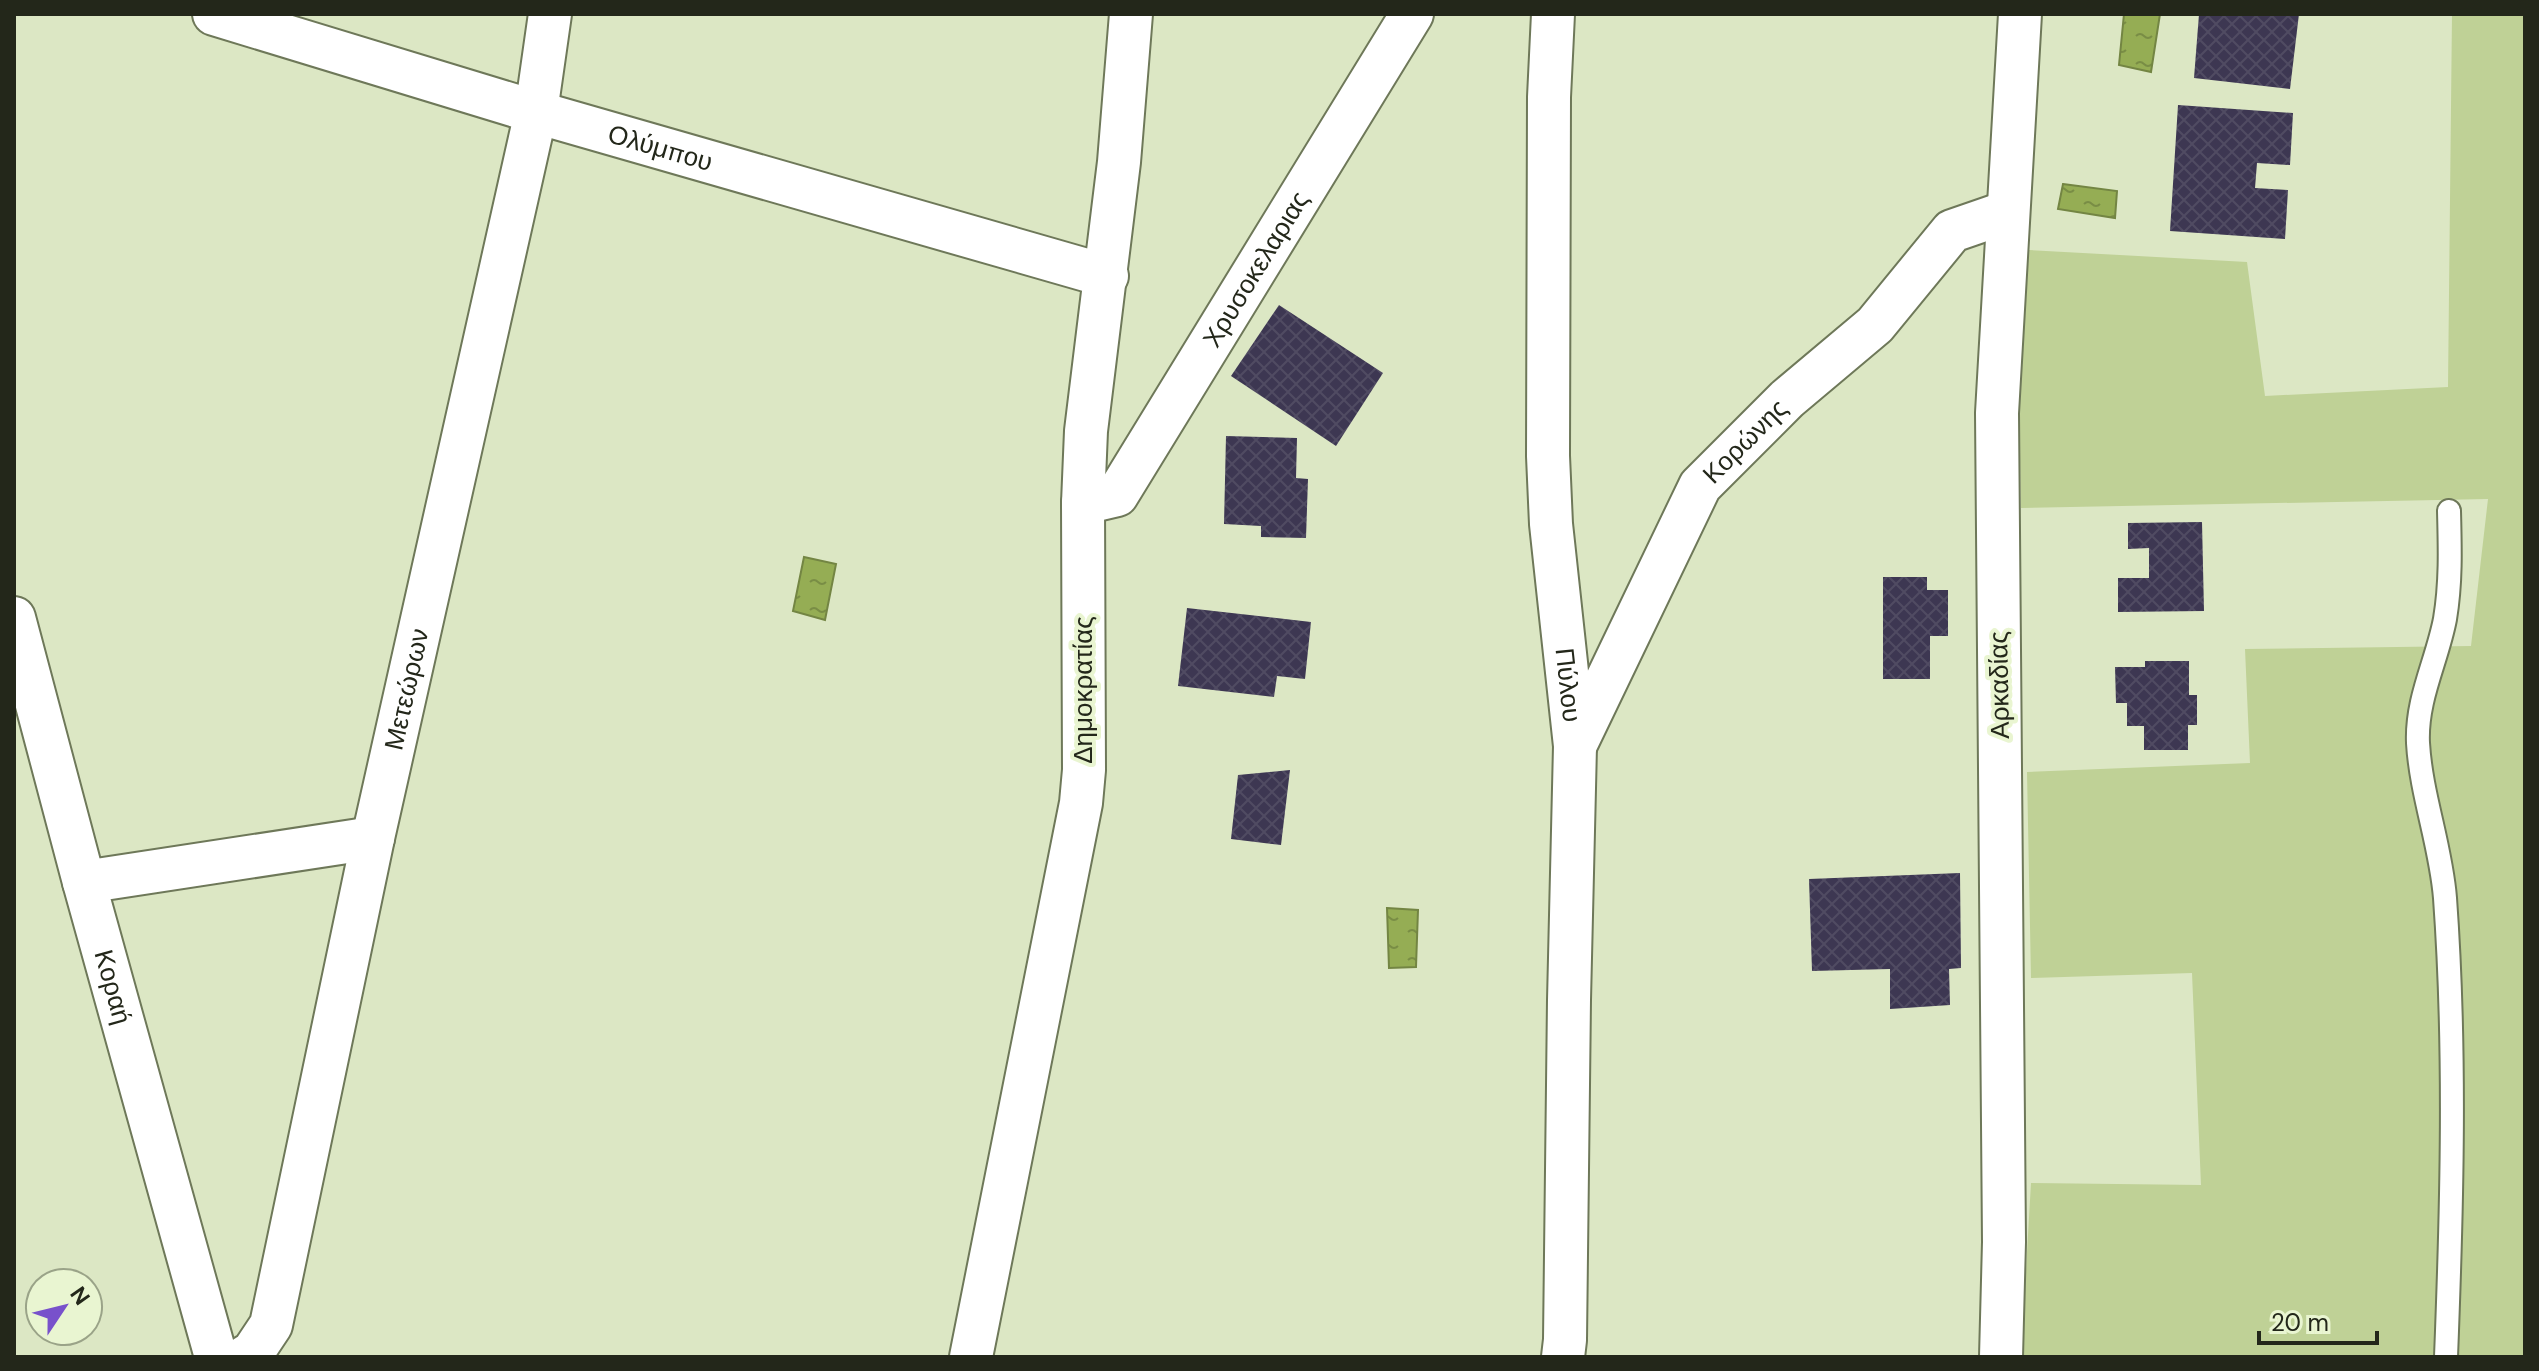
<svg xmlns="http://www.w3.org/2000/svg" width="2539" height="1371" font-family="'DM Sans',sans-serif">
  <defs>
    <pattern id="water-ripples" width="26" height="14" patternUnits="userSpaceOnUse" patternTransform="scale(2)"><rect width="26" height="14" fill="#95ad54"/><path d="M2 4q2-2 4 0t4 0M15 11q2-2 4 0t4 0" fill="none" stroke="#798d45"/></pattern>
    <pattern id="building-cross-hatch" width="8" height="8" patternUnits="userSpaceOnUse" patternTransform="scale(2)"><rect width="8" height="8" fill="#3d3752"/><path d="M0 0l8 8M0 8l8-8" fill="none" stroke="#504b62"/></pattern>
  </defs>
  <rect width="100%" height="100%" fill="#dce7c4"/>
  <path fill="#bfd196" d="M2452,14H2525V1357H2021L2031,1183L2201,1185L2192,973L2031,978L2027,772L2250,763L2245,649L2471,646L2488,499L2021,508L2019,416L2029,250L2247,262L2265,396L2448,387Z"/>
  <g fill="url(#water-ripples)" stroke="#738543" stroke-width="2">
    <path d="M2124,14H2160L2151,72L2119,65Z"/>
    <path d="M2063,184L2117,191L2115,218L2058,209Z"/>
    <path d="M804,557L836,564L825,620L793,611Z"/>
    <path d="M1387,908L1418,910L1416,967L1389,968Z"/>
  </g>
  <g fill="url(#building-cross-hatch)">
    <path d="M2199,14H2299L2290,89L2194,78Z"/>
    <path d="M2178,105L2293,113L2290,165L2257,163L2255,188L2288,190L2285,239L2170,231Z"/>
    <path d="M1279,305L1383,373L1336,446L1231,376Z"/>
    <path d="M1226,436L1297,438L1296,478L1308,479L1306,538L1261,537V526L1224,524Z"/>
    <path d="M2202,522L2204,611L2118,612V578H2149V548L2128,549V523Z"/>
    <path d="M1883,577H1927V590H1948V636H1930V679H1883Z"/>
    <path d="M1187,608L1311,622L1305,679L1277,676L1274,697L1178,686Z"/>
    <path d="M2145,661H2189V695H2197V725H2188V750H2144V726H2127V703H2116L2115,667H2145Z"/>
    <path d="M1290,770L1281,845L1231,839L1238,775Z"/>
    <path d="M1960,873L1961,968L1949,969L1950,1005L1890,1009V969L1812,971L1809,879Z"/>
  </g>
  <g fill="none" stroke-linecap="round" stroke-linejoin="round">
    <defs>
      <path id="service" d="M2446,1357C2452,1204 2456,1050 2445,898C2441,846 2421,795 2418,743C2416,699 2437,661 2445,619C2451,583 2450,548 2449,511"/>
      <g id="minor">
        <path id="s1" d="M214,14L536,112L1107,276"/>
        <path id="s2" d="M1553,14L1549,97L1548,456L1551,524L1575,746L1569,1000L1565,1340L1563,1357"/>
        <path id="s3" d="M1083,503L1117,495L1412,14"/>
        <path id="s4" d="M14,618L84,882L216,1357"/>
        <path id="s5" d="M1575,746L1700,486L1787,399L1875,325L1952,231L2007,212"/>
        <path d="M84,882L373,838"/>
        <path id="s6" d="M245,1357L253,1352L271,1325L373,838L536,112L550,14"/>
        <path d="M971,1357L1081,803L1084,770L1083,503L1086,431L1119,162L1131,14"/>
        <path d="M2001,1357L2004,1242L1997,413L2020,14"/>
      </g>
    </defs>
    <use href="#service" stroke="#6e7859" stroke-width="26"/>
    <use href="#minor" stroke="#6e7859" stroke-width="46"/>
    <use href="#service" stroke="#fff" stroke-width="22"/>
    <use href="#minor" stroke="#fff" stroke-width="42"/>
  </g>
  <g text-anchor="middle" stroke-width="8" stroke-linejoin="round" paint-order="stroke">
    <g font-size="26" fill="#23271a" stroke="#e9f5d1">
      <text dy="9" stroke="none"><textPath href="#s1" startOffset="466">Ολύμπου</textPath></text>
      <text dy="9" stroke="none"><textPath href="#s3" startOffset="300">Χρυσοκελαριας</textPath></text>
      <text dy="9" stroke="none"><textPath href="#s5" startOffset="352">Κορώνης</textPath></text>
      <text dy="9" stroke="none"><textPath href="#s2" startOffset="672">Πύλου</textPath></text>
      <text transform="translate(1999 685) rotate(-91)" y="9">Αρκαδίας</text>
      <text dy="9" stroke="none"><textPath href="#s6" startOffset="692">Μετεώρων</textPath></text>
      <text transform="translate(1083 690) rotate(-90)" y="9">Δημοκρατίας</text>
      <text dy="9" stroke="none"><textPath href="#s4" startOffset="382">Κοραή</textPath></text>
    </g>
  </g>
  <rect width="2539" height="1371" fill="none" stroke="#23271a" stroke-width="32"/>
  <g transform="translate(64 1307) rotate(55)"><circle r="38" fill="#e9f5d1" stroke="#9aa388" stroke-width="2"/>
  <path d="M0-6L14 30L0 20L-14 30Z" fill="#7851cb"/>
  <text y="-12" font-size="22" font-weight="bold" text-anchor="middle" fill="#23271a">N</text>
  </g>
  <path d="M2259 1331v12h118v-12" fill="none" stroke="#23271a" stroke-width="4"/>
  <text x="2271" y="1331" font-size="24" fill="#23271a" stroke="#e9f5d1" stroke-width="6" paint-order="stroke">20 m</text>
</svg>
